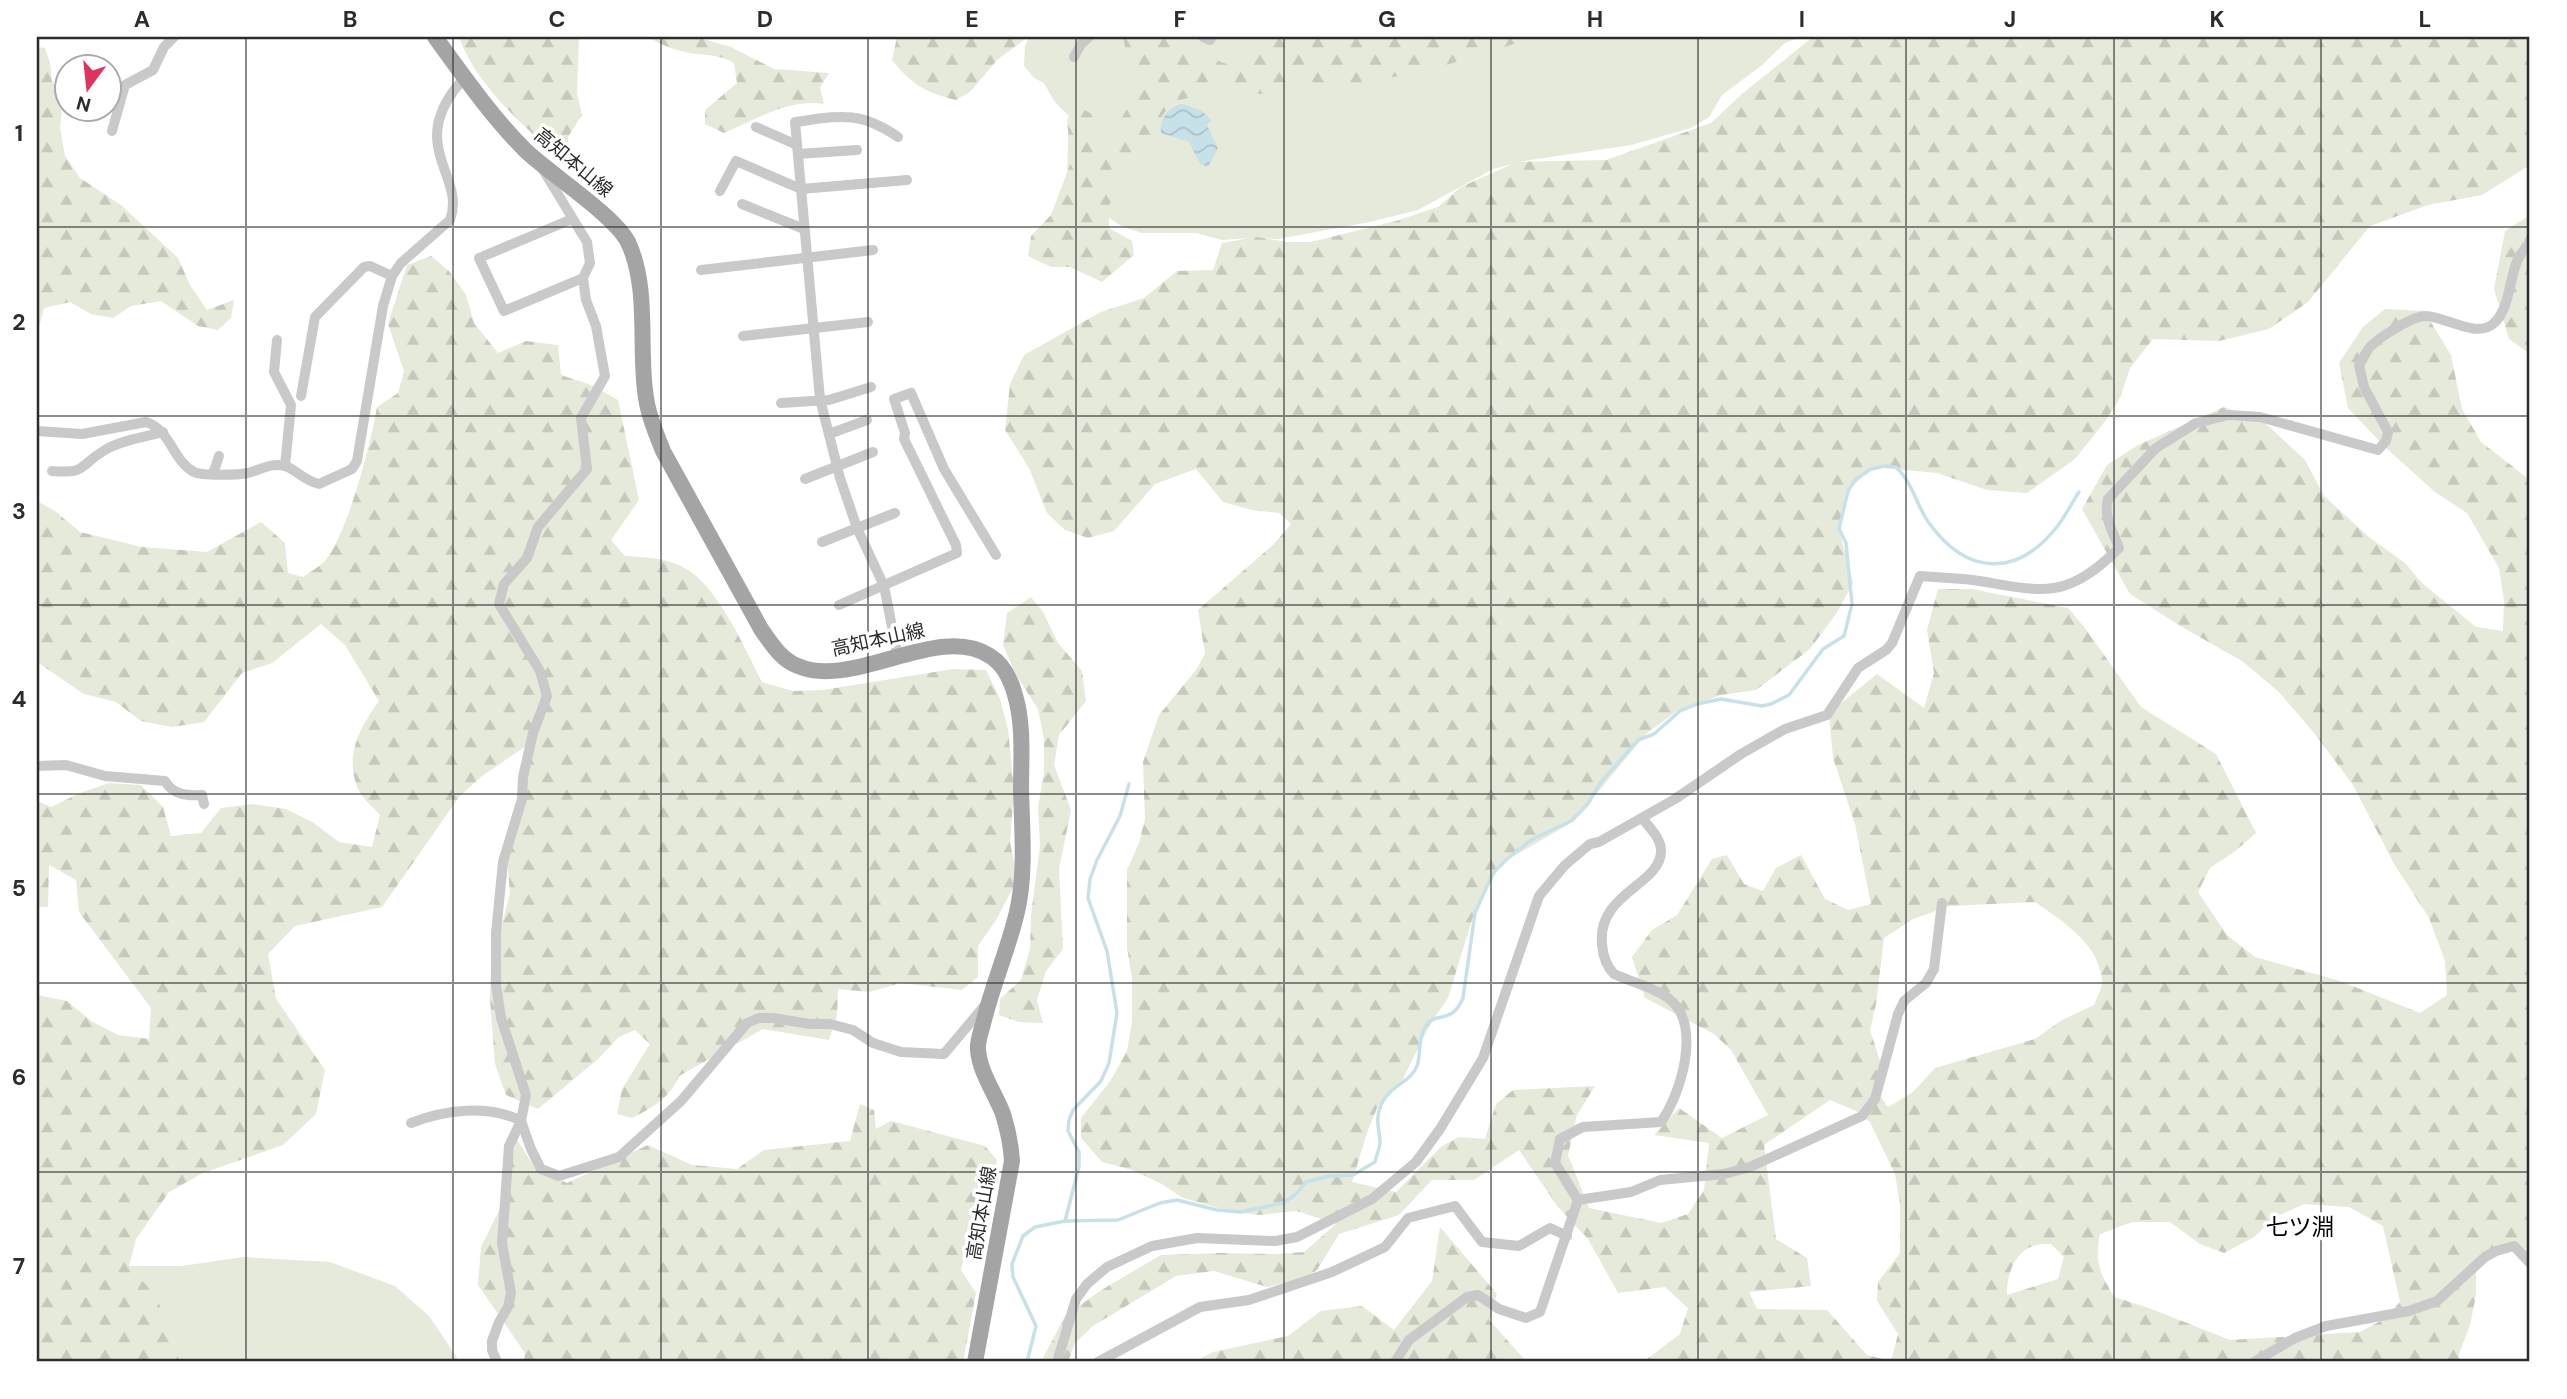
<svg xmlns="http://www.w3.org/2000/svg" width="2567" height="1399" font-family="'DM Sans','Noto Sans JP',sans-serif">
  <defs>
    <pattern id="forest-firs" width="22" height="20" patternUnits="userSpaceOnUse" patternTransform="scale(1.75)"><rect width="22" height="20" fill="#e5eada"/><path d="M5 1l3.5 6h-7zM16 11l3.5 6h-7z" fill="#c5c9bb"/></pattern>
    <pattern id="water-waves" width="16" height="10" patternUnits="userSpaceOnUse" patternTransform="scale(1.75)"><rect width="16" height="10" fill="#c7e1e9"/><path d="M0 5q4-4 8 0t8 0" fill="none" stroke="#abc1c8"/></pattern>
  </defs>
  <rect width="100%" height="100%" fill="#fff"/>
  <g fill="#e5eada">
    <path d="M1029,37H1800L1785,43L1761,66L1722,95L1709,117L1691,128L1631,145L1524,161L1493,169L1418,210L1370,222L1278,239L1252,238L1222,240L1196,233H1142L1123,227L1072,194L1067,174L1069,116L1054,101L1044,83L1034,78L1024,66L1025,46Z"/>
    <path d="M243,1257L330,1262L395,1286L429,1316L460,1362H180L166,1319L129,1266H182Z"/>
  </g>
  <g fill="url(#forest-firs)" fill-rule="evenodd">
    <path d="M459,37H579L577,93L582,115L568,137L570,167C531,133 476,87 459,37Z"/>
    <path d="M648,37H696L731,47L774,69L829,73L820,88L824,104C788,98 756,120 724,133L705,124V110L737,83L734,63C718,53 702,56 685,52C672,49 659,44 648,37Z"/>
    <path d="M897,37H1028L997,60L970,92L956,100C926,93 911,84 892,60Z"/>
    <path d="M1123,37H1165L1175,44L1229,65L1268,45L1278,37H1554L1527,40L1430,70L1326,90H1300L1276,96L1222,88L1177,101L1164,113L1149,137L1130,161L1115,186L1109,208V228L1132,241L1134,255L1102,282L1070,267H1051L1028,256L1031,236L1051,215L1071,162L1067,120L1076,105L1095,116L1103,145C1118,129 1126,107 1140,89L1139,68L1127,55Z"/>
    <path d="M1813,37H2530V165L2482,195L2428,205L2370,226L2308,302L2269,329L2219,341L2153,339L2130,368L2120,398L2106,420L2075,459L2027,493L1987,490L1937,473L1872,467L1845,494L1840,534L1853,583L1836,614L1810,649L1756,690L1721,695L1677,711L1646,734L1574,821L1502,863L1476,907L1448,998L1429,1026L1402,1081L1378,1106L1368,1130L1352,1182L1396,1192L1442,1146L1459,1137L1485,1139L1496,1104L1513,1090L1595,1086L1577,1115L1568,1155L1589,1208L1661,1223L1688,1214L1704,1190L1709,1143L1654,1135L1679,1108L1722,1138L1768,1115L1731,1050L1714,1034L1645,998L1632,957L1652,930L1677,915L1712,859L1727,855L1744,884L1763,891L1776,868L1801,855L1825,899L1848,910L1871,904L1855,824L1833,758L1829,713L1877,674L1924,708L1934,673L1927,630L1938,589H1971L2068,608L2085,628L2141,707L2216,754L2256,833L2234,852L2210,868L2198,892L2227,935L2255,957L2340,981L2420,1013L2447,995L2445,961L2429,918L2393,862L2353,785L2315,734L2279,692L2242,661L2182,627L2130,594L2082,509L2107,465L2138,445L2224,407L2264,422L2305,460L2324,496L2370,538L2405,563L2422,583L2476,627L2503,631L2504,601L2499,568L2467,513L2435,492L2385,447L2348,408L2339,363L2363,327L2385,309L2424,311L2451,355L2462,409L2481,442L2530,480V1257L2526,1252L2493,1250L2476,1272V1295L2470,1325L2459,1354V1362H1643L1680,1334L1688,1308L1665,1287L1618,1293L1588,1239L1558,1207L1519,1150L1474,1180H1432L1399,1215L1339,1234L1317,1270L1303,1279L1267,1287L1214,1271L1176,1276L1093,1326L1075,1343L1068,1362H1041L1065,1316L1103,1289L1161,1255L1220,1253L1275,1254L1304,1252L1336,1224L1297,1211L1259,1215L1229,1211L1183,1198L1160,1183L1132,1170L1102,1162L1081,1138V1118L1111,1080L1127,1051L1132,1022V979L1127,947V870L1139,843L1145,819L1143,762L1159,715L1196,670L1205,654L1198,610L1274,544L1291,524L1279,513L1252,510L1223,502L1196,469L1155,484L1114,531L1088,538L1065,530L1047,513L1029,468L1005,430L1010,384L1024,355L1101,312L1144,298L1177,271L1213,270L1222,243L1256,237L1287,242H1311L1396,221L1438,207L1461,187L1517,162L1606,160L1711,123L1743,93ZM2035,902C2061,920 2098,943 2102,979C2103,986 2097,997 2094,1005L2062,1020L2035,1039L1935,1068L1913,1092L1888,1107L1874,1087L1882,1067L1870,1030L1876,1004L1884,938L1913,919L1950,906ZM1830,1100L1856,1111L1870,1122L1895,1174L1900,1204V1253L1878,1282L1877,1301L1898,1334L1891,1361L1867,1355L1827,1310L1757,1309L1749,1292L1811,1286L1807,1258L1776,1239L1764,1145ZM2304,1204L2349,1207L2383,1226L2400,1302L2384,1319L2360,1332L2230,1340L2149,1308L2114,1297C2100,1272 2094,1264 2100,1234L2132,1222H2170L2200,1244L2224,1253L2254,1237L2276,1217ZM2051,1244L2064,1257L2058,1279L2007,1295C2006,1277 2014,1252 2033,1246C2038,1244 2046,1244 2051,1244Z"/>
    <path d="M37,47L45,48L50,63L52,81L63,98L60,128L65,156L80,178L121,205L178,258L190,285L207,310L234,300L231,318L218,330L198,326L161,301L131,306L113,318L91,314L70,302L44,308L37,335Z"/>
    <path d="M2530,215V354L2509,339L2494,289L2505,231Z"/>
    <path d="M431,256L449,271L466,295L474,323L498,353L526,341L558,345L561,375L591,385L618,400L639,500L611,540L625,556C644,557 666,558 683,567C717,584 745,649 762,682L793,691L823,690L953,669L986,670L1000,699L1008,729L1014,790L1010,842L1016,872L1014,886L996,920L978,946V977L962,990L900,983L870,992L838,989L837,1016L829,1040L763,1029L679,1076C671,1097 652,1108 632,1118L617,1114L622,1089L650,1044L635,1030L619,1037L598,1059L538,1109L506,1095L495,1064L490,1000L491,968L510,893L507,860L529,767L526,746L482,776L459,797L382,907L295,926L268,954L276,999L325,1070L316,1114L283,1145L203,1173L169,1192L136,1239L129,1266L155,1295L166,1319L180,1362H37V995L67,1001L91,1021L118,1035L149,1039L151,1008L79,912L76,880L49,865L48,907H37V801L51,807L80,793L109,783L141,785L163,807L171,836L201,833L221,808L253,804L286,809L314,823L339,842L372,847L380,815C373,807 362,798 358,789C344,756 360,727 379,701L345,645L321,624L272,663L242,673L204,722L172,727L141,721L116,702L84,694L37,662V501L55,511L80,532L142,547L207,552L261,522L285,543L288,573L303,577C311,571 323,565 328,557C350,524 370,447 377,407L398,393L404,371L388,324L407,265Z"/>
    <path d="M1031,597L1043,612L1058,643L1082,671L1086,701L1059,735L1054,765L1071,810L1059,869L1063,949L1046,971L1037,1000L1043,1023L1019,1022L999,1015L1000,999L1021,980L1030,949L1031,915L1040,846L1038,807L1044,773V739L1038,709L1016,675L1003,645L1007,613Z"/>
    <path d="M860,1104L874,1110L876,1129L891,1121L985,1146L997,1160L989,1220L969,1236L961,1270L976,1293L963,1362H524L525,1353L478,1285L481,1247L506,1197L516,1138L535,1168L567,1183L648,1145L692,1165L737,1169L764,1150L850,1141Z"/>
    <path d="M1440,1227L1497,1294L1489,1320L1527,1362H1194L1213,1352L1288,1336L1321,1311L1362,1306L1394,1330L1432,1281Z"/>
  </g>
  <path fill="url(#water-waves)" d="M1181,104C1192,107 1205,109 1211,121L1207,125L1218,148L1208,167L1200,164L1189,142L1161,133C1159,119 1168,108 1181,104Z"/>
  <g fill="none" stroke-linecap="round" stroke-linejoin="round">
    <g stroke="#c7e1e9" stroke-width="3.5">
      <path d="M1065,1221L1079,1167V1152L1068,1131L1069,1120L1073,1110L1101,1081L1109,1063L1117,1013L1107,951L1088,898L1090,879L1097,860L1120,816L1129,784"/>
      <path d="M1027,1362L1036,1326L1013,1277L1012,1264L1023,1236L1035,1227L1065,1221L1118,1220L1160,1203L1177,1200L1217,1210L1241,1212L1283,1203L1296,1194L1306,1182L1329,1176L1353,1175L1375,1162C1376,1156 1380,1148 1380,1142C1379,1128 1375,1118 1381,1105C1389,1086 1411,1082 1417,1066C1421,1054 1418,1040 1424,1029C1433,1009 1451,1027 1463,998L1475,913L1493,873L1507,859L1531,840L1571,821L1587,805L1601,782L1638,740L1654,734L1680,711L1697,704L1721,699L1762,706L1771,704L1789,695L1823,649L1844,636L1852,604L1846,543L1839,529L1848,491L1855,480L1871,469L1885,466L1896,467C1913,483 1916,505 1929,523C1966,574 2015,579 2056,528C2065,517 2071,504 2079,492"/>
    </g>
    <g stroke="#c9c9c9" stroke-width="10">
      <path d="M1203,37L1210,40L1212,37"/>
      <path d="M1074,57L1081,44L1089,37"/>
      <path d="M756,127L797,145"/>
      <path d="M112,131L125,85L153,70L164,47L174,37"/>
      <path d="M798,154L857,150"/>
      <path d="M720,191L736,161L801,189L907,180"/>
      <path d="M742,204L804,229"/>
      <path d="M572,219L479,258L504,311L583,278"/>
      <path d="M701,270L873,250"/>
      <path d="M743,336L868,322"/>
      <path d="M277,340L274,372L291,405L285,466"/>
      <path d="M301,396L315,317L364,267L370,266L392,276"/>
      <path d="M781,403L829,400L871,387"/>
      <path d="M37,431L82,434L146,422C171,430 172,460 194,472C202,476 238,475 248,473C259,470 273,462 285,466C297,470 303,480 319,484L352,469L357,461L383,306L392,276L401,263L450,220C460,193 442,173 438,146C433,120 448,94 466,77"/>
      <path d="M829,434L867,420"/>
      <path d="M52,471C88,474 79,465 105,450C121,440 145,437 163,432"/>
      <path d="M213,474L219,456"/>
      <path d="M805,479L873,452"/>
      <path d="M822,542L895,513"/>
      <path d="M839,605L957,553L956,545L904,439L905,433L894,399L911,393L944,469L996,555"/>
      <path d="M898,657L884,586L857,528L840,478L820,399L795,122C839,116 859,110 898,137"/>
      <path d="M37,766L66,765L105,776L165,781C173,795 187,796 202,795L204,804"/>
      <path d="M411,1123C444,1110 488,1104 521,1121L531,1149L541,1169L559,1176L619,1157L681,1101L747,1023L759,1018H773L810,1024H830L853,1030L873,1043L901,1052L944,1054L986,1004"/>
      <path d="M1578,1200L1555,1163L1560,1139L1583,1127L1661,1122C1681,1094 1703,1023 1668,998C1653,987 1631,982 1614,974C1606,966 1603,956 1602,944C1597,893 1661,885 1661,851C1661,838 1649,827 1642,818"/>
      <path d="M1578,1200L1631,1192L1660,1180L1724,1174L1750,1167L1862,1116L1875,1099L1898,1014L1904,1001L1926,983L1934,969L1942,903"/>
      <path d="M497,1362L492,1350V1341L499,1322L508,1307L511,1293L502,1243L509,1146L521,1121L526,1095L501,1018L496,985V933L503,862L522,799L523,777L533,733L547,696L540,671L499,604L504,584L527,558L538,527L587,469L581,418L605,376L596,326L586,300L583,278L590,263L587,242L542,168"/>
      <path d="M1057,1362L1076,1299L1087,1284L1107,1267L1152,1246L1197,1238L1275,1241L1297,1237L1372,1199L1416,1162L1440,1129L1483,1058L1539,896L1565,865L1590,844L1599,842L1675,799L1741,754L1785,729L1827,715L1858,668L1886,650L1892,643L1920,576C1934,577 1949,578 1963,579C1994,581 2036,596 2066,585C2087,578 2104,563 2119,548C2113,531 2103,518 2108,499L2156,448L2196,423L2229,415L2260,417L2378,450L2386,441L2388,432L2364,387L2359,365C2363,360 2366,351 2370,347C2380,337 2412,316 2426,316C2446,317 2476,338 2493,324C2510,310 2509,278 2518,259C2521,253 2526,247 2530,242"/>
      <path d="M1098,1362L1200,1307L1249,1300L1332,1272L1385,1247L1408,1218L1455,1206L1482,1242L1519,1246L1550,1228L1567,1236"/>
      <path d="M1395,1362L1409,1340L1467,1297L1478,1295L1499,1309L1526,1318L1540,1312L1578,1200"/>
      <path d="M2254,1362L2295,1338L2326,1326L2409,1311L2437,1301L2485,1257L2496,1251L2514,1246L2530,1263"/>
    </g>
    <path stroke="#a4a4a4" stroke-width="16" d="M435,37C463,75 491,116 525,150C550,174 614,215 628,242C649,287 639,342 645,390C647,412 655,431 663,451L761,629C771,643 781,660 798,666C853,690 939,622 990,656C1003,664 1011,680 1015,695C1024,725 1021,759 1021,790C1022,830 1026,873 1017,912C1008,950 992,986 983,1024C981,1032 977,1042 978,1050C980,1073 995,1093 1003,1114C1008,1130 1011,1144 1012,1161L975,1362"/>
  </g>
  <path fill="none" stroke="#2c2c2c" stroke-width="2" stroke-opacity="0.55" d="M246,37V1362M453,37V1362M661,37V1362M868,37V1362M1076,37V1362M1284,37V1362M1491,37V1362M1698,37V1362M1906,37V1362M2114,37V1362M2321,37V1362M37,227H2530M37,416H2530M37,605H2530M37,794H2530M37,983H2530M37,1172H2530"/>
  <g text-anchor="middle" stroke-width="7" stroke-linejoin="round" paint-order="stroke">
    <g font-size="19" fill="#2c2c2c" stroke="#fff">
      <text transform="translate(574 162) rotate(40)" y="7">高知本山線</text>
      <text transform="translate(878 639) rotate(-12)" y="7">高知本山線</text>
      <text transform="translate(981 1213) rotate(-80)" y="7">高知本山線</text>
    </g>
    <g font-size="23" fill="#000" stroke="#fff">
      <text x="2300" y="1235">七ツ淵</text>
    </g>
  </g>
  <rect width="2567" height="1399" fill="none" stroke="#ffffff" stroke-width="77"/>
  <g transform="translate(88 88) rotate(195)"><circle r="33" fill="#ffffff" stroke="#ababab" stroke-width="2"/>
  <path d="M0-5L12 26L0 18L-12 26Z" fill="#dd355d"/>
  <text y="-10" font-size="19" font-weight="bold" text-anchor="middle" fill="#2c2c2c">N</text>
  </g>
  <rect x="38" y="38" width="2490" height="1322" fill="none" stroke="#2c2c2c" stroke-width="2.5"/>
  <g font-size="23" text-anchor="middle" font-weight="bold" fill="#2c2c2c">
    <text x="142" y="27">A</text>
    <text x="350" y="27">B</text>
    <text x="557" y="27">C</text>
    <text x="765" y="27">D</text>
    <text x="972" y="27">E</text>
    <text x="1180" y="27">F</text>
    <text x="1387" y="27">G</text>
    <text x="1595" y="27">H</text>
    <text x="1802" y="27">I</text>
    <text x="2010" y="27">J</text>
    <text x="2217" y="27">K</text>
    <text x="2425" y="27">L</text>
    <text x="19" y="141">1</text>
    <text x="19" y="330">2</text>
    <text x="19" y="519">3</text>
    <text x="19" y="707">4</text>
    <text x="19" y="896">5</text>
    <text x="19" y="1085">6</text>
    <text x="19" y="1274">7</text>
  </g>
</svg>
